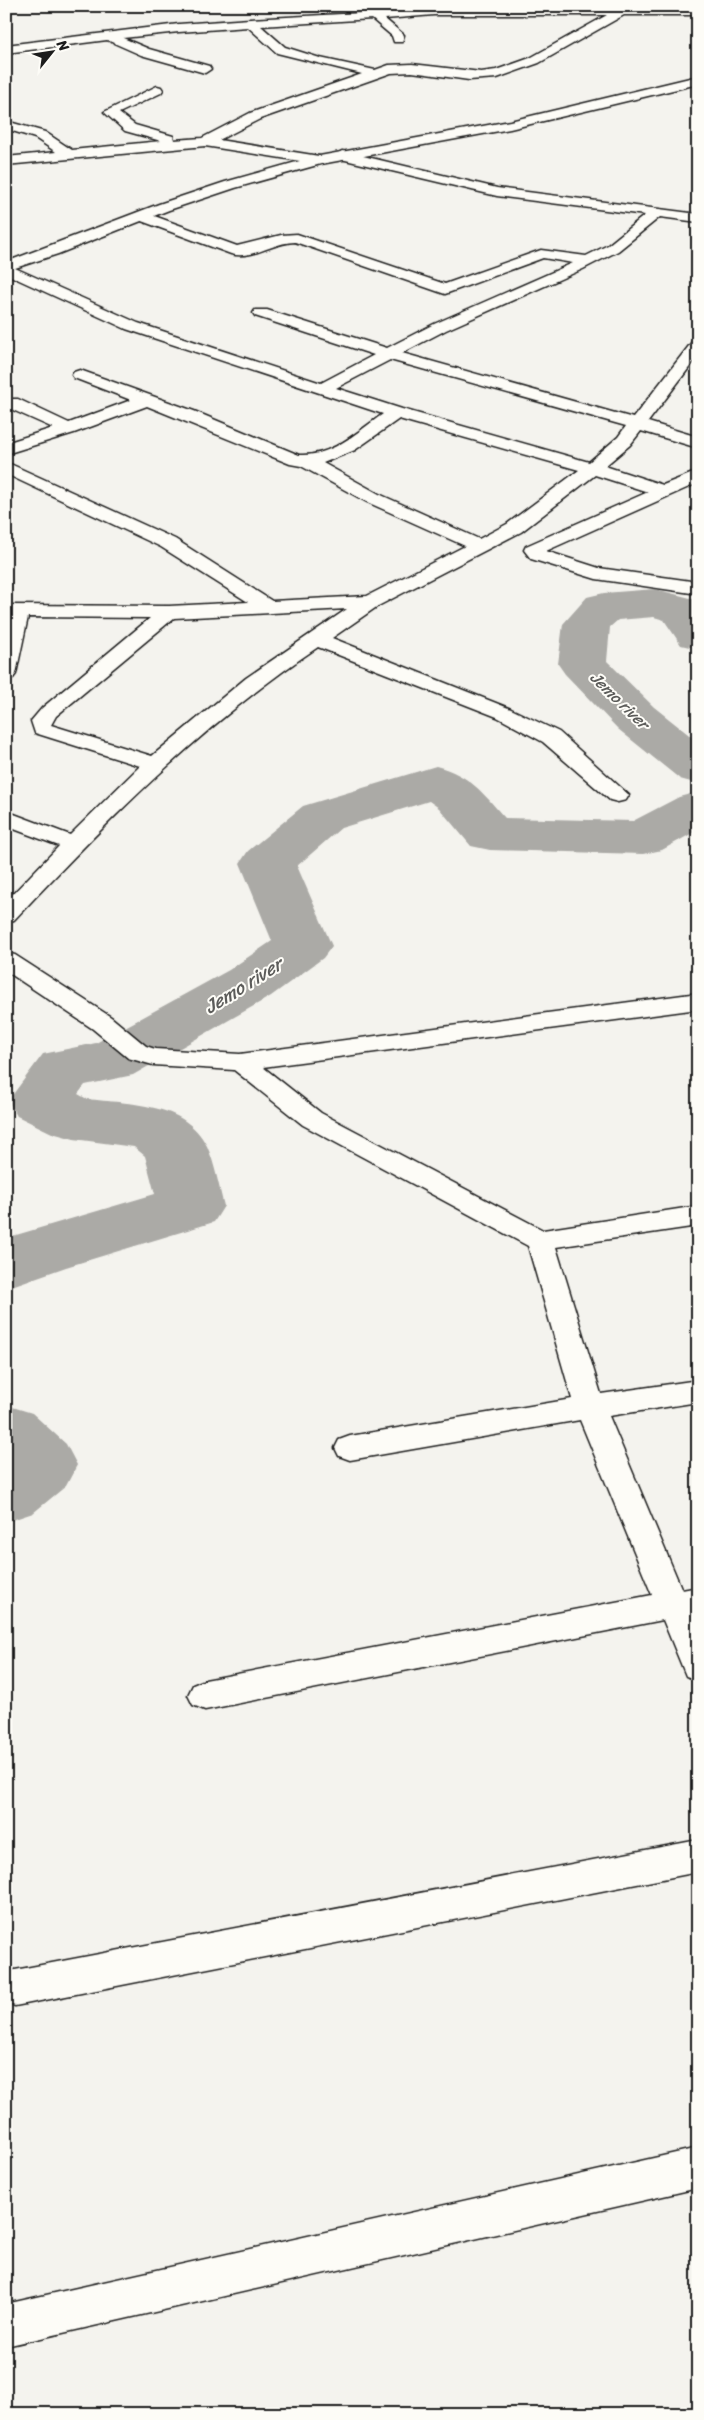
<svg xmlns="http://www.w3.org/2000/svg" width="704" height="2420" font-family="Sriracha,sans-serif">
  <rect width="100%" height="100%" fill="#f4f3ee"/>
  <filter id="ink" filterUnits="userSpaceOnUse"><feTurbulence type="fractalNoise" baseFrequency=".02" numOctaves="2"/><feDisplacementMap in="SourceGraphic" scale="10" xChannelSelector="R" yChannelSelector="G"/><feConvolveMatrix kernelMatrix="1 2 1 2 8 2 1 2 1" color-interpolation-filters="sRGB"/></filter>
  <g filter="url(#ink)">
    <g fill="none" stroke-linecap="round" stroke-linejoin="round">
      <g fill="#abaaa6" fill-rule="evenodd">
        <path d="M655,589L698,600V649L681,645L664,620L654,617L618,620L610,627L607,661L654,707L698,742V784L680,779L618,729L565,674L558,664L563,624L587,597L604,593Z"/>
        <path d="M436,766C470,775 483,793 505,818L633,821L679,797L698,792V830L662,850L643,854L490,850L471,846L439,808L429,801L341,828L297,866L332,946L323,958L271,996L133,1075L85,1085L78,1094L87,1099C129,1104 185,1102 207,1146C215,1164 219,1187 224,1206L214,1222L66,1267L6,1288V1238L155,1194L145,1156L134,1147L74,1139L52,1133L17,1116L8,1101L43,1054L96,1043L229,970L272,941L240,863L248,851L303,806Z"/>
        <path d="M6,1405L32,1413L66,1444L77,1465L66,1486L33,1513L6,1522Z"/>
      </g>
      <defs>
        <g id="minor">
          <path d="M623,8L698,9V15H624L539,63L497,78L469,80L412,72L391,73L260,119L219,140L319,156L326,160L324,163L319,164L205,146L6,165V157L56,152L35,138L6,129V121L45,132L72,150L161,141L125,131L104,112L157,86L161,87L163,90L161,93L119,113L135,125L173,136L174,140L202,138L250,113L362,74L277,53L248,27L179,32L123,38L149,49L209,66L211,69L205,73L141,55L107,40L6,53V45L179,24L250,19L434,9ZM434,15H607L530,58L496,70L481,72L412,64L389,65L375,70L320,58L285,47L261,26L372,19L392,36L394,42H402L404,35L385,19Z"/>
          <path d="M342,151L497,188L698,214V222L660,217L618,251L583,269L446,330L402,353L633,418L692,342L698,340V356L648,422L698,437V448L641,431L630,445L605,466L663,485L698,471V483L546,551L599,568L698,582V594L596,579L531,559L524,550L526,546L648,492L595,475L521,532L378,606L332,638L511,709L559,732L629,795L626,800L618,802L610,800L543,742L497,717L318,647C204,723 108,820 14,920L6,922V901L59,846L6,826V811L70,835L140,766L35,733L31,721L42,708L150,618L28,617L16,674L13,678L6,680L8,617H6V605L169,606L248,602L161,547L6,474V462L175,539L272,601L367,596L465,546L367,502L301,466L290,464L147,406L74,433L6,454V443L53,428L6,407V399H18L69,423L131,400L74,378L72,375L74,372L80,370L194,411L299,455C332,457 357,432 383,414L126,329L6,274V264L138,323L321,383L374,355L255,316L253,313L255,310H267L387,348L434,324L573,263L543,258L445,294L295,242C273,242 253,260 231,254L136,219L134,216L136,213H146L237,246L281,235L297,234L445,284L541,250L586,256L608,245L645,215L497,196L337,158L335,155ZM390,360L626,426L618,437L589,462L402,409L336,388ZM399,419L579,470L507,524L479,539L379,494L323,463L355,450ZM347,609L246,678L152,756L51,725L56,716L174,618Z"/>
          <path d="M6,953L15,955L111,1017L146,1046L155,1049L240,1054L698,993V1009L263,1067L321,1113L543,1230L698,1206V1226L556,1247L601,1394L698,1380V1402L609,1416L682,1590L698,1587V1614H693L698,1626V1680L686,1676L663,1620L205,1710L193,1705L188,1695L193,1685L205,1680L652,1595L580,1420L350,1460L339,1456L335,1448L339,1440L350,1436L572,1399L528,1246L303,1125L234,1070L153,1065L128,1058L93,1029L6,971Z"/>
          <path d="M698,1840V1872L15,2006L6,2003V1973L15,1970Z"/>
          <path d="M698,2148V2188L6,2346V2304Z"/>
        </g>
        <path id="tertiary" d="M698,76V84L510,129L321,164L235,188L169,210L58,254L6,271V262L159,204L225,182L314,157L510,121Z"/>
      </defs>
      <use href="#minor" stroke="#1c1c1c" stroke-width="3"/>
      <use href="#tertiary" stroke="#1c1c1c" stroke-width="3"/>
      <use href="#minor" fill="#fdfcf7" fill-rule="evenodd"/>
      <use href="#tertiary" fill="#fdfcf7" fill-rule="evenodd"/>
    </g>
  </g>
  <g text-anchor="middle" stroke-width="4" stroke-linejoin="round" paint-order="stroke">
    <g font-size="16" font-style="italic" fill="#5c5c5a" stroke="#fdfcf7">
      <text transform="translate(620 700) rotate(44)" y="6">Jemo river</text>
    </g>
    <g font-size="19" font-style="italic" fill="#5c5c5a" stroke="#fdfcf7">
      <text transform="translate(243 985) rotate(-32)" y="7">Jemo river</text>
    </g>
  </g>
  <rect width="704" height="2420" fill="none" stroke="#fdfcf7" stroke-width="25"/>
  <rect x="12" y="12" width="679" height="2395" fill="none" stroke="#1c1c1c" stroke-width="2" filter="url(#ink)"/>
  <g transform="translate(52 52) rotate(60)" stroke="#fdfcf7" stroke-width="4" paint-order="stroke">
  <path d="M0-4L9 19L0 12L-9 19Z" fill="#1c1c1c"/>
  <text y="-8" font-size="14" font-weight="bold" text-anchor="middle" fill="#1c1c1c">N</text>
  </g>
</svg>
